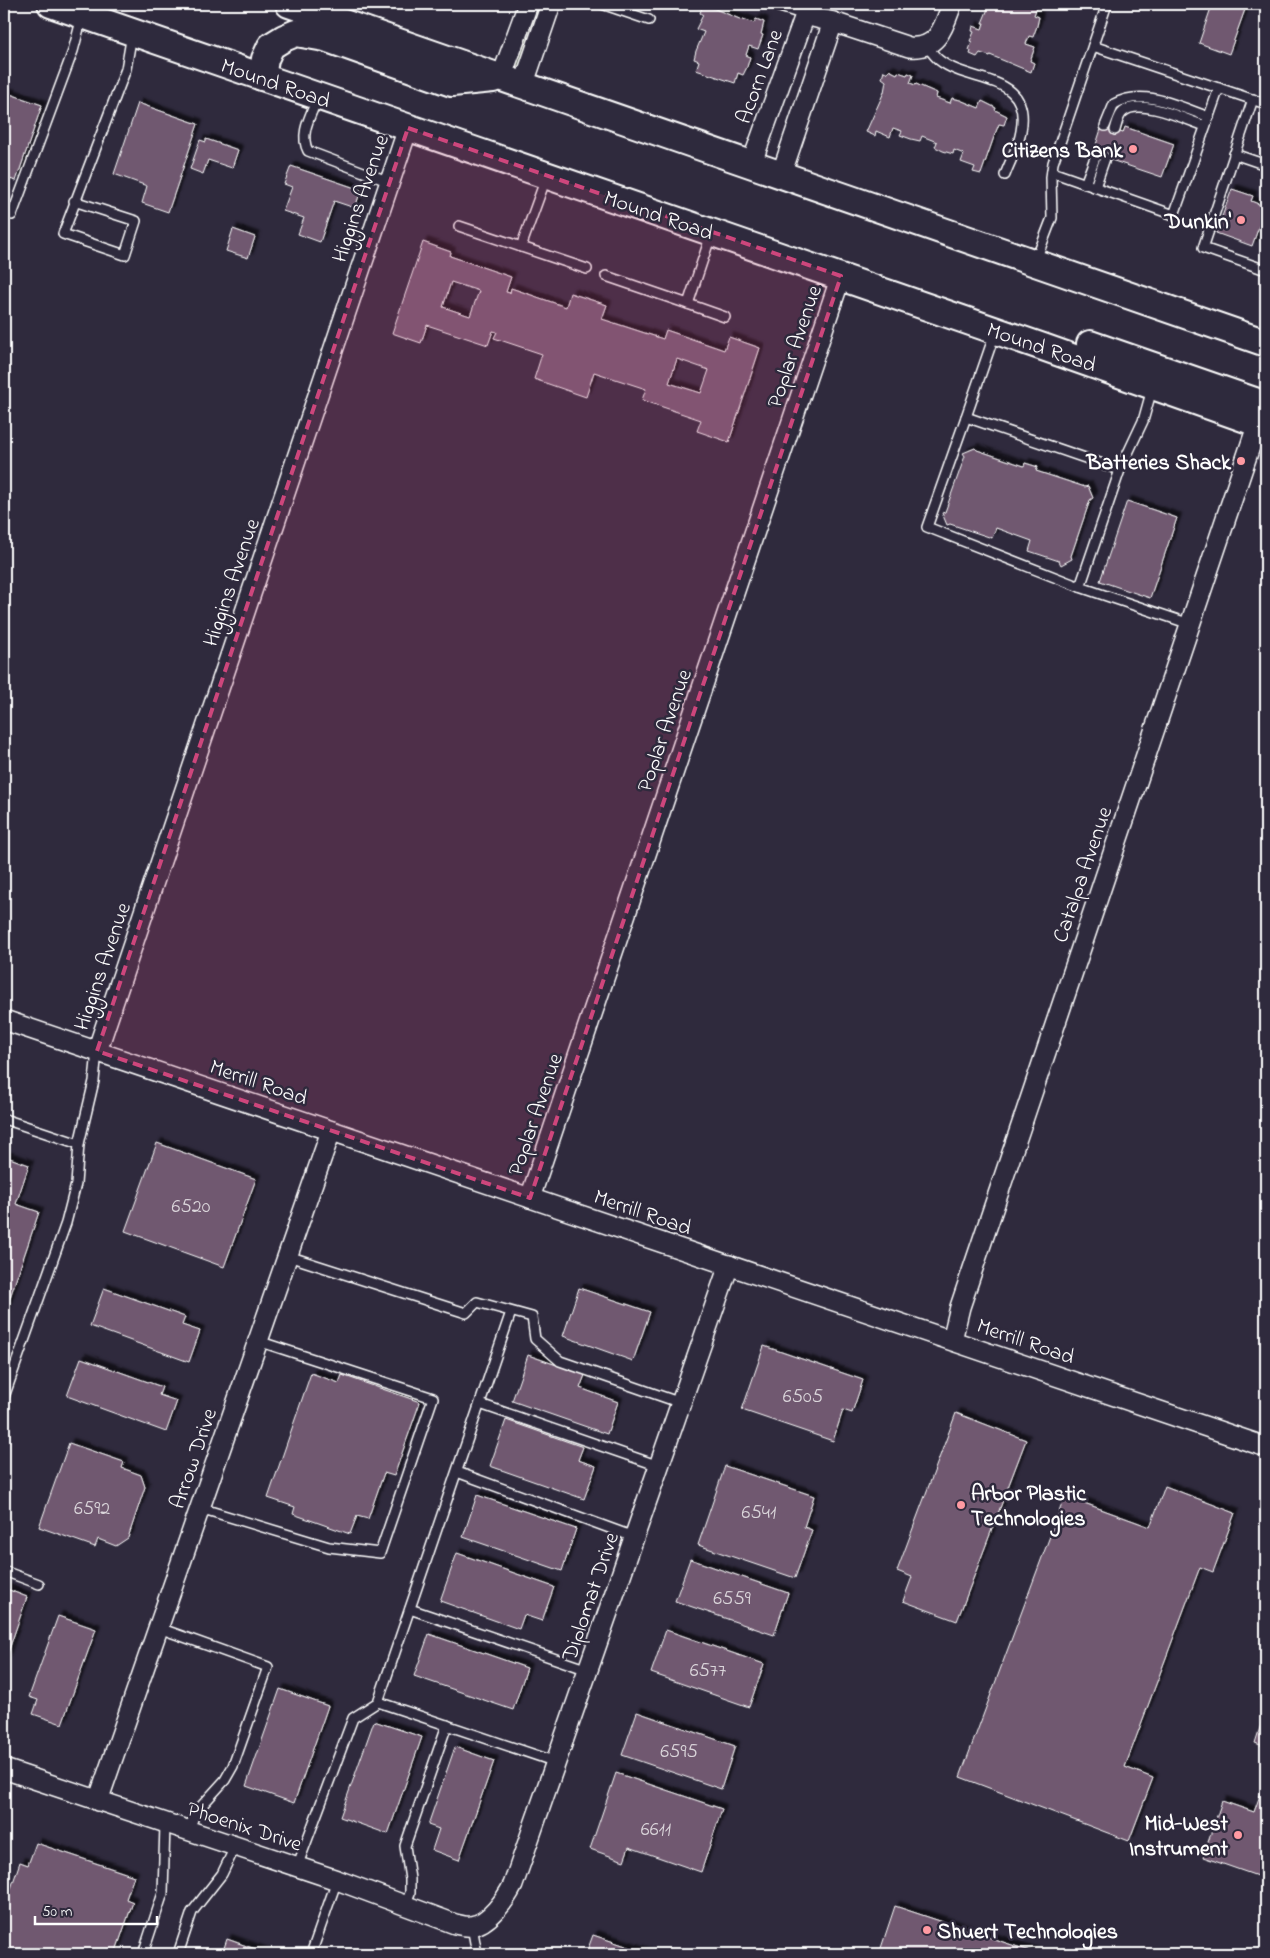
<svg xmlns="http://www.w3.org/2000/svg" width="1270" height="1958" font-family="'Indie Flower',sans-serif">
  <defs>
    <pattern id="grass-dots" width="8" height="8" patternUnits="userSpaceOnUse" patternTransform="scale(1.25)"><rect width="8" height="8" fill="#5f675b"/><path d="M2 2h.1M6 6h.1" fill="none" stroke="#777e74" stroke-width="1.8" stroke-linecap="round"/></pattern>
    <filter id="shadow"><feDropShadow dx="4.5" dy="-4.5" stdDeviation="1" flood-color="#0009"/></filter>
  </defs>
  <rect width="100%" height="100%" fill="#2f2a3d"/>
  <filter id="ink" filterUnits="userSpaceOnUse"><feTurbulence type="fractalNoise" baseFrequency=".02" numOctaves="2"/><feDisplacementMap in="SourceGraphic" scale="10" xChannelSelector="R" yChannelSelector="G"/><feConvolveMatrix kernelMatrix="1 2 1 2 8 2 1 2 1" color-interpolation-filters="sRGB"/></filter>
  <g filter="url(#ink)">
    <path fill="url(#grass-dots)" stroke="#afb3ad" d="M535,4H545L521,67L516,65Z"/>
    <g fill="#6f596f" stroke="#fff" fill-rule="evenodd" filter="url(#shadow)">
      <path d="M703,4L742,20L743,19L754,23L756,19L764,22L761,34L763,35L758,49L749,46L746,55L750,57L747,67L743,75L738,73L735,83L696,70L699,61L694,59L696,51L704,32L696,29L703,15L700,13Z"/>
      <path d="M990,4H1038L1034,15L1039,17L1037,26L1033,37L1029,36L1026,44L1035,47L1030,61L1034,63L1031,72L990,55V56L980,53L977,57L970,54L971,51L969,50L972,42L970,41L974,32L972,31L973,26L982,29L984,23H982Z"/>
      <path d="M1208,4H1247L1229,54L1199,43L1212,5Z"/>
      <path d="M889,70L897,74L898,72L907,75L908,73L913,75L910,83L915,85L916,84L937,93L936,98L950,103L952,98L960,100L979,108L982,101L996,108L995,110L1007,116L1004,125L999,124L995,134L981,174L973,172L975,167L961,162L964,154L954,150L953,154L943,151L935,147L937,142L922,136L920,141L911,139L900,135L902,131L893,128L890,137L876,131L875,136L866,132L884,92L886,81L882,78L884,71L888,73Z"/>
      <path d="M4,92L42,105L16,181L4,177Z"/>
      <path d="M138,103L198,124L168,212L142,203L147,186L114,174Z"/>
      <path d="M1102,126L1123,133L1125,127L1174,144L1162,177L1093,154Z"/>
      <path d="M206,139L238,150L232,168L208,160L203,174L190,169L200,140L206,142Z"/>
      <path d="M291,166L361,190L355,208L334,201L320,242L298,234L304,218L283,211L292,187L284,184Z"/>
      <path d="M1232,189L1253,196L1251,201L1266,207L1252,246L1216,233Z"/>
      <path d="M233,229L255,237L248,258L226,251Z"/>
      <path d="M423,242L451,252L450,256L511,277L506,292L510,293L511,288L566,307L570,293L607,305L602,319L663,339L666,330L724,350L729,337L760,348L729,442L697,431L701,420L642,400L646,389L594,372L586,397L534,379L542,354L494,338L497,332L493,331L488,345L427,325L421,343L392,333ZM451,282L479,291L470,316L443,307ZM677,359L709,370L701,393L669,383Z"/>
      <path d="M975,448L977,450L1024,466L1025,463L1038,467L1036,471L1085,487L1088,486L1093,498L1090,500L1071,556L1072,559L1061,565L1059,561L1029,551L1032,541L996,528L992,538L950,524L947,525L942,513L945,512L965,456L963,453Z"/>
      <path d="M1127,501L1177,518L1150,598L1100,581Z"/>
      <path d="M157,1143L256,1179L224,1267L125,1231Z"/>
      <path d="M4,1156L29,1165L16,1204L39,1212L4,1315Z"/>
      <path d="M104,1288L185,1317L182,1325L200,1331L189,1362L90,1326Z"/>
      <path d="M579,1288L650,1312L633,1361L563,1336Z"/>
      <path d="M764,1346L863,1380L852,1413L843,1410L833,1441L742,1410Z"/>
      <path d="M528,1355L585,1375L580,1388L618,1402L607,1434L512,1401Z"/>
      <path d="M81,1358L162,1387L159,1395L177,1401L166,1432L67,1396Z"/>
      <path d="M311,1373L339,1383L342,1375L420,1402L394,1476L384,1473L368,1519L357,1516L350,1534L293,1514L295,1507L268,1498Z"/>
      <path d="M956,1413L1026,1440L957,1621L903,1601L912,1577L897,1571Z"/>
      <path d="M506,1420L583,1447L578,1460L596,1466L584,1499L490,1466Z"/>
      <path d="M69,1443L124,1462L122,1468L141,1475L145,1487L128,1538L116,1546L98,1539L95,1547L39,1527Z"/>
      <path d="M725,1466L814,1496L804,1527L812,1530L795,1578L698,1545Z"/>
      <path d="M1165,1486L1235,1513L1213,1572L1200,1567L1125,1767L1153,1778L1129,1841L960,1777L1065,1496L1150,1527Z"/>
      <path d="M477,1495L576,1529L562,1571L463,1537Z"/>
      <path d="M457,1553L554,1587L542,1621L524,1615L519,1629L440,1601Z"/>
      <path d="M690,1559L788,1593L774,1635L675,1601Z"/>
      <path d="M4,1588L27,1597L4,1664Z"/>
      <path d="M58,1616L96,1629L62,1724L33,1714L38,1700L29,1697Z"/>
      <path d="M666,1630L764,1664L749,1707L651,1673Z"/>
      <path d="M429,1634L527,1668L513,1710L414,1676Z"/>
      <path d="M280,1689L328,1706L294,1803L246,1786Z"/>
      <path d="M1266,1709V1747L1255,1743Z"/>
      <path d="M637,1712L735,1746L721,1789L622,1755Z"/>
      <path d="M374,1721L422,1737L388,1834L340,1817Z"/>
      <path d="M455,1747L494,1761L459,1860L432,1850L439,1829L428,1825Z"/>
      <path d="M616,1773L722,1809L701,1872L629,1847L624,1861L590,1849Z"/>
      <path d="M1264,1784H1266V1879L1203,1857L1222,1801L1254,1812Z"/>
      <path d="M36,1843L134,1876L126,1899L133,1902L115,1954H4V1909L20,1862L28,1865Z"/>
      <path d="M895,1906L1039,1954H879Z"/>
      <path d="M593,1935L650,1954H586Z"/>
      <path d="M227,1939L269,1954H222Z"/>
    </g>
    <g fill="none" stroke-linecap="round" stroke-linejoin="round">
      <defs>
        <g id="lane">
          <path d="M602,4L649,20"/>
          <path d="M770,4L805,15"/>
          <path d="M926,45C930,50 934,56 939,60C970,85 1032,72 1021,131C1019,146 1010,161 1005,175"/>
          <path d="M1093,46L1266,104"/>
          <path d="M317,99C311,115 299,134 308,151L390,182"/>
          <path d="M1253,99L1203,248L1266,270"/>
          <path d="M1105,126L1114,104C1144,87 1179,107 1209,117"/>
          <path d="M1115,130C1117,124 1118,116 1123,112C1139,97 1187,120 1205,126"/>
          <path d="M1234,154L1266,165"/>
          <path d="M1052,172L1174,215L1219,88"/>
          <path d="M1085,184L1096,155"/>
          <path d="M1095,187L1105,158"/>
          <path d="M74,201L136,221L125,255L63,234L126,69L132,34"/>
          <path d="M4,212L12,215L73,51L82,17"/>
          <path d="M459,226L587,269"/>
          <path d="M521,247L546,178"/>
          <path d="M1035,262L1052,218L1051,177L1053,163L1107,4"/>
          <path d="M606,276L688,304L711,235"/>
          <path d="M688,304L725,317"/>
          <path d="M995,333L966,417L1120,470L1143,421L1152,389"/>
          <path d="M966,417L927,527L1080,587"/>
          <path d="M1120,470L1080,587L1190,624"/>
          <path d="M4,1119L79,1144"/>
          <path d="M288,1256L466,1313L477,1302L532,1317L535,1339L560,1361L681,1403"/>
          <path d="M4,1397L66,1223L76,1184L79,1144L94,1081L97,1051"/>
          <path d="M480,1404L659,1466"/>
          <path d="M457,1472L634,1537"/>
          <path d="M200,1508L329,1547L380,1553L433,1398L258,1341"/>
          <path d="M4,1571L39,1584"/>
          <path d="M410,1609L588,1670"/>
          <path d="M159,1628L268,1667L233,1766L225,1780L196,1812L188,1831"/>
          <path d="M378,1702L556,1762"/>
          <path d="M297,1867L353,1718L378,1702L511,1312"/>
          <path d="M405,1906L410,1893V1879L405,1846L447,1725"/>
          <path d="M472,1926L477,1954"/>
          <path d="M143,1954L163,1893L165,1824"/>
          <path d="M178,1954L192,1912L222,1874L235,1847"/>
          <path d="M311,1954L337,1880"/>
        </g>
        <g id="street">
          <path d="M805,15L833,22L909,47C938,50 944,26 952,4"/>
          <path d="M501,78L528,4"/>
          <path d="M523,86L551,4"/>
          <path d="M751,165L809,4"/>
          <path d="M781,175L833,22"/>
          <path d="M4,1020L1266,1447"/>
          <path d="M97,1051L408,128"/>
          <path d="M530,1198L841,276"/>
          <path d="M952,1340L960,1307L1258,423"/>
          <path d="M4,1769L337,1880L455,1924C460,1925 466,1927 471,1926C489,1924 506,1899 513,1885L729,1265"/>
          <path d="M98,1801L331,1131"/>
        </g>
        <g id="secondary">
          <path d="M51,4L1043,347L1266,426"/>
          <path d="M289,4L1266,343"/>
          <path d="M262,77L265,59L271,46L284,38L296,33L325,38L452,83L493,79"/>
          <path d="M1090,344L1266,405"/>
        </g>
      </defs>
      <use href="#lane" stroke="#fff" stroke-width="12"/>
      <use href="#street" stroke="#fff" stroke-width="22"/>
      <use href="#secondary" stroke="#fff" stroke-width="30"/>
      <use href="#lane" stroke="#2f2a3d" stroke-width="9"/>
      <use href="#street" stroke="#2f2a3d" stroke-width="19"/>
      <use href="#secondary" stroke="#2f2a3d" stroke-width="26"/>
    </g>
  </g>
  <path fill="#ce467c" fill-opacity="0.2" stroke="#ce467c" stroke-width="4" stroke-dasharray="10 6" stroke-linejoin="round" d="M408,128L841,276L530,1198L97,1051Z"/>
  <g fill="#ff9aa2" stroke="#2f2a3d" stroke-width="2">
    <circle cx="1133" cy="149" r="5"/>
    <circle cx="1241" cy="220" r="5"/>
    <circle cx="1241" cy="461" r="5"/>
    <circle cx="961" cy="1505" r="5"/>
    <circle cx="1238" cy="1835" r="5"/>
    <circle cx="927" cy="1930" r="5"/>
  </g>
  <g text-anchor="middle" stroke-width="5" stroke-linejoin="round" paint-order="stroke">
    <g font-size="20" fill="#dbd6db">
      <text x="191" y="1212">6520</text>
      <text x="803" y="1402">6505</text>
      <text x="92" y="1514">6592</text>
      <text x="759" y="1518">6541</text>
      <text x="732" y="1604">6559</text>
      <text x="708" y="1676">6577</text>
      <text x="679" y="1757">6595</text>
      <text x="656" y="1835">6611</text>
    </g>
    <g font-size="22" fill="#fff" stroke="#2f2a3d">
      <text transform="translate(758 76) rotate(-70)" y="8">Acorn Lane</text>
      <text transform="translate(276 82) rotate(19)" y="8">Mound Road</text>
      <text transform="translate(359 198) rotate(-71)" y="8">Higgins Avenue</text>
      <text transform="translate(659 214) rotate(19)" y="8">Mound Road</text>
      <text transform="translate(793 346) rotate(-71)" y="8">Poplar Avenue</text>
      <text transform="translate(1042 346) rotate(19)" y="8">Mound Road</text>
      <text transform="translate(230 582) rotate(-71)" y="8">Higgins Avenue</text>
      <text transform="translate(663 730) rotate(-71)" y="8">Poplar Avenue</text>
      <text transform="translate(1081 874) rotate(-71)" y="8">Catalpa Avenue</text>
      <text transform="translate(101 966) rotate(-71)" y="8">Higgins Avenue</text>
      <text transform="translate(259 1081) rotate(19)" y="8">Merrill Road</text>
      <text transform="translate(534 1114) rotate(-71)" y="8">Poplar Avenue</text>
      <text transform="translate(643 1211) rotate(19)" y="8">Merrill Road</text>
      <text transform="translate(1026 1340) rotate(19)" y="8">Merrill Road</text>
      <text transform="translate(192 1458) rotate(-71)" y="8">Arrow Drive</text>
      <text transform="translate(589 1596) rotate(-71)" y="8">Diplomat Drive</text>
      <text transform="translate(245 1825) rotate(18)" y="8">Phoenix Drive</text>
    </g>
    <g font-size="22" font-weight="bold" fill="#fff" stroke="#2f2a3d" text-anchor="end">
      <text x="1123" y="157">Citizens Bank</text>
      <text x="1231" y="228">Dunkin'</text>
      <text x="1231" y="469">Batteries Shack</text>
      <text x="971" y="1500" text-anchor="start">Arbor Plastic<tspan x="971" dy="25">Technologies</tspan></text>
      <text x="1228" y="1830">Mid-West<tspan x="1228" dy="25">Instrument</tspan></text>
      <text x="937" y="1938" text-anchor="start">Shuert Technologies</text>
    </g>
  </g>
  <rect width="1270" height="1958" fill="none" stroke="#2f2a3d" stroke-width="20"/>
  <rect x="10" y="10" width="1250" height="1938" fill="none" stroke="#fff" stroke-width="2" filter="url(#ink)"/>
  <path d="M35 1916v8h122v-8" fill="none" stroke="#ffffff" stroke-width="2.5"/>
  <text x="42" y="1916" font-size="15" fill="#ffffff" stroke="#2f2a3d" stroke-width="4" paint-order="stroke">50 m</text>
</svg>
